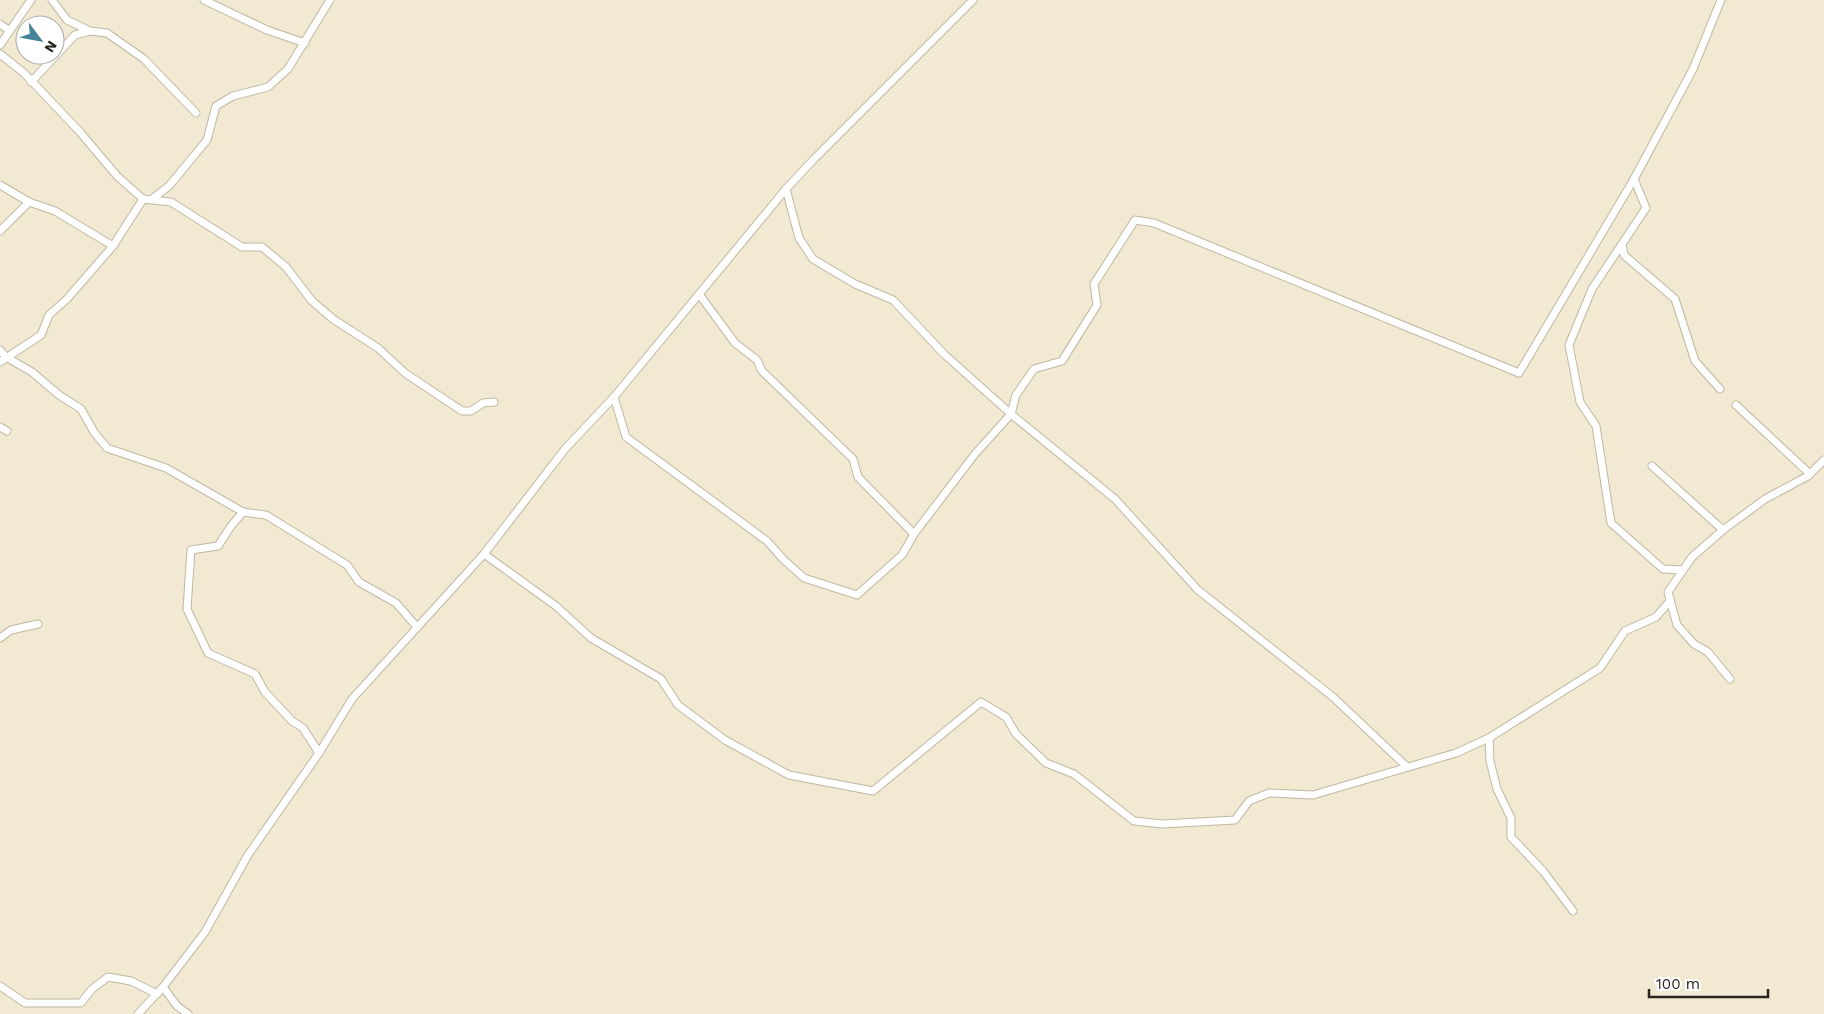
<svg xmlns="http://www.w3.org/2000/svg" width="1824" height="1014" font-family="'Work Sans',sans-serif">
  <rect width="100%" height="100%" fill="#f2e9d3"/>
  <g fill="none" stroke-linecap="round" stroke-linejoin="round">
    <defs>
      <g id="street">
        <path d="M52,0L67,20L90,31L107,33L144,59L196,113"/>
        <path d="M204,0L267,30L305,43"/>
        <path d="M0,24L10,31"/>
        <path d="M0,45L31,0"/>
        <path d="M0,54L24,73L80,132L117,176L143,199L171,202L242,247H262L286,267L312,301L333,319L378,348L405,373L462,411H471L483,403L494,402"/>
        <path d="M31,82L75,35L90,31"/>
        <path d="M1634,179L1646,208L1592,289L1569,345L1580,402L1596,426L1611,523L1663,569L1683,570"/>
        <path d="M0,185L29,202L55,211L113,246"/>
        <path d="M786,189L799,238L813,259L855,284L893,300L944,354L1011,414L1115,499L1198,590L1333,697L1406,766"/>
        <path d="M152,199L169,186L207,140L216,106L233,96L268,87L288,69L330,0"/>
        <path d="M0,231L29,202"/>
        <path d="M1622,244L1624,255L1675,299L1695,361L1720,389"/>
        <path d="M699,294L735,343L757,360L762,371L853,459L858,477L914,534"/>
        <path d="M0,350L6,357L32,372L59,395L81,409L94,432L107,448L166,468L243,512L266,515L347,565L359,582L396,603L417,627"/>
        <path d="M0,362L41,335L49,315L67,299L113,246L143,199"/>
        <path d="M614,397L626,437L767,541L783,559L804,578L857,595L902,555L914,534L975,454L1011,414L1016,395L1034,369L1062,361L1097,305L1094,284L1135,220L1154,223L1519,373L1634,179L1693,69L1721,0"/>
        <path d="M1736,405L1810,474"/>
        <path d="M0,427L7,431"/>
        <path d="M1652,466L1723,530"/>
        <path d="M243,512L231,526L218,546L191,550L187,609L208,653L255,674L265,692L292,721L303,728L319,753"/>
        <path d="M484,554L556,606L591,638L661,679L678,705L725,740L789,775L873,791L981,702L1006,717L1016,734L1046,763L1074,774L1134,821L1162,824L1235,820L1249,801L1269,793L1313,795L1456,753L1489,738L1600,668L1625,631L1656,617L1670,601"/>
        <path d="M0,638L11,630L38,624"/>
        <path d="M1730,679L1708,652L1694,644L1677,625L1668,592L1692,557L1723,530L1765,499L1808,476L1824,460"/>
        <path d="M1489,738L1490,761L1497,789L1511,818V837L1543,871L1573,911"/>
        <path d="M0,986L25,1003H81L92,989L108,977L131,981L157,994"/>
        <path d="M163,987L177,1006L188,1014"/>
        <path d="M138,1014L163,987L205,932L248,855L319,753L352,699L484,554L565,449L614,397L786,189L814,159L973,0"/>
      </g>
    </defs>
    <use href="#street" stroke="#c0b7a2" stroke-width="9"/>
    <use href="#street" stroke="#fff" stroke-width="7"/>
  </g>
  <g transform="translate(40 40) rotate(122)"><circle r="24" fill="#ffffff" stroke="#a9a8a5"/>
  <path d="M0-4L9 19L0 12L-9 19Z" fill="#458499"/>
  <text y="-8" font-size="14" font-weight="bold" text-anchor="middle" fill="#28251d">N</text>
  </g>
  <path d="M1649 989v8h119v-8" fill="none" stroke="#28251d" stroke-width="2.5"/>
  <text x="1656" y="989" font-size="15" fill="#28251d" stroke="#ffffff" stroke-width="4" paint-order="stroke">100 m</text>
</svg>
